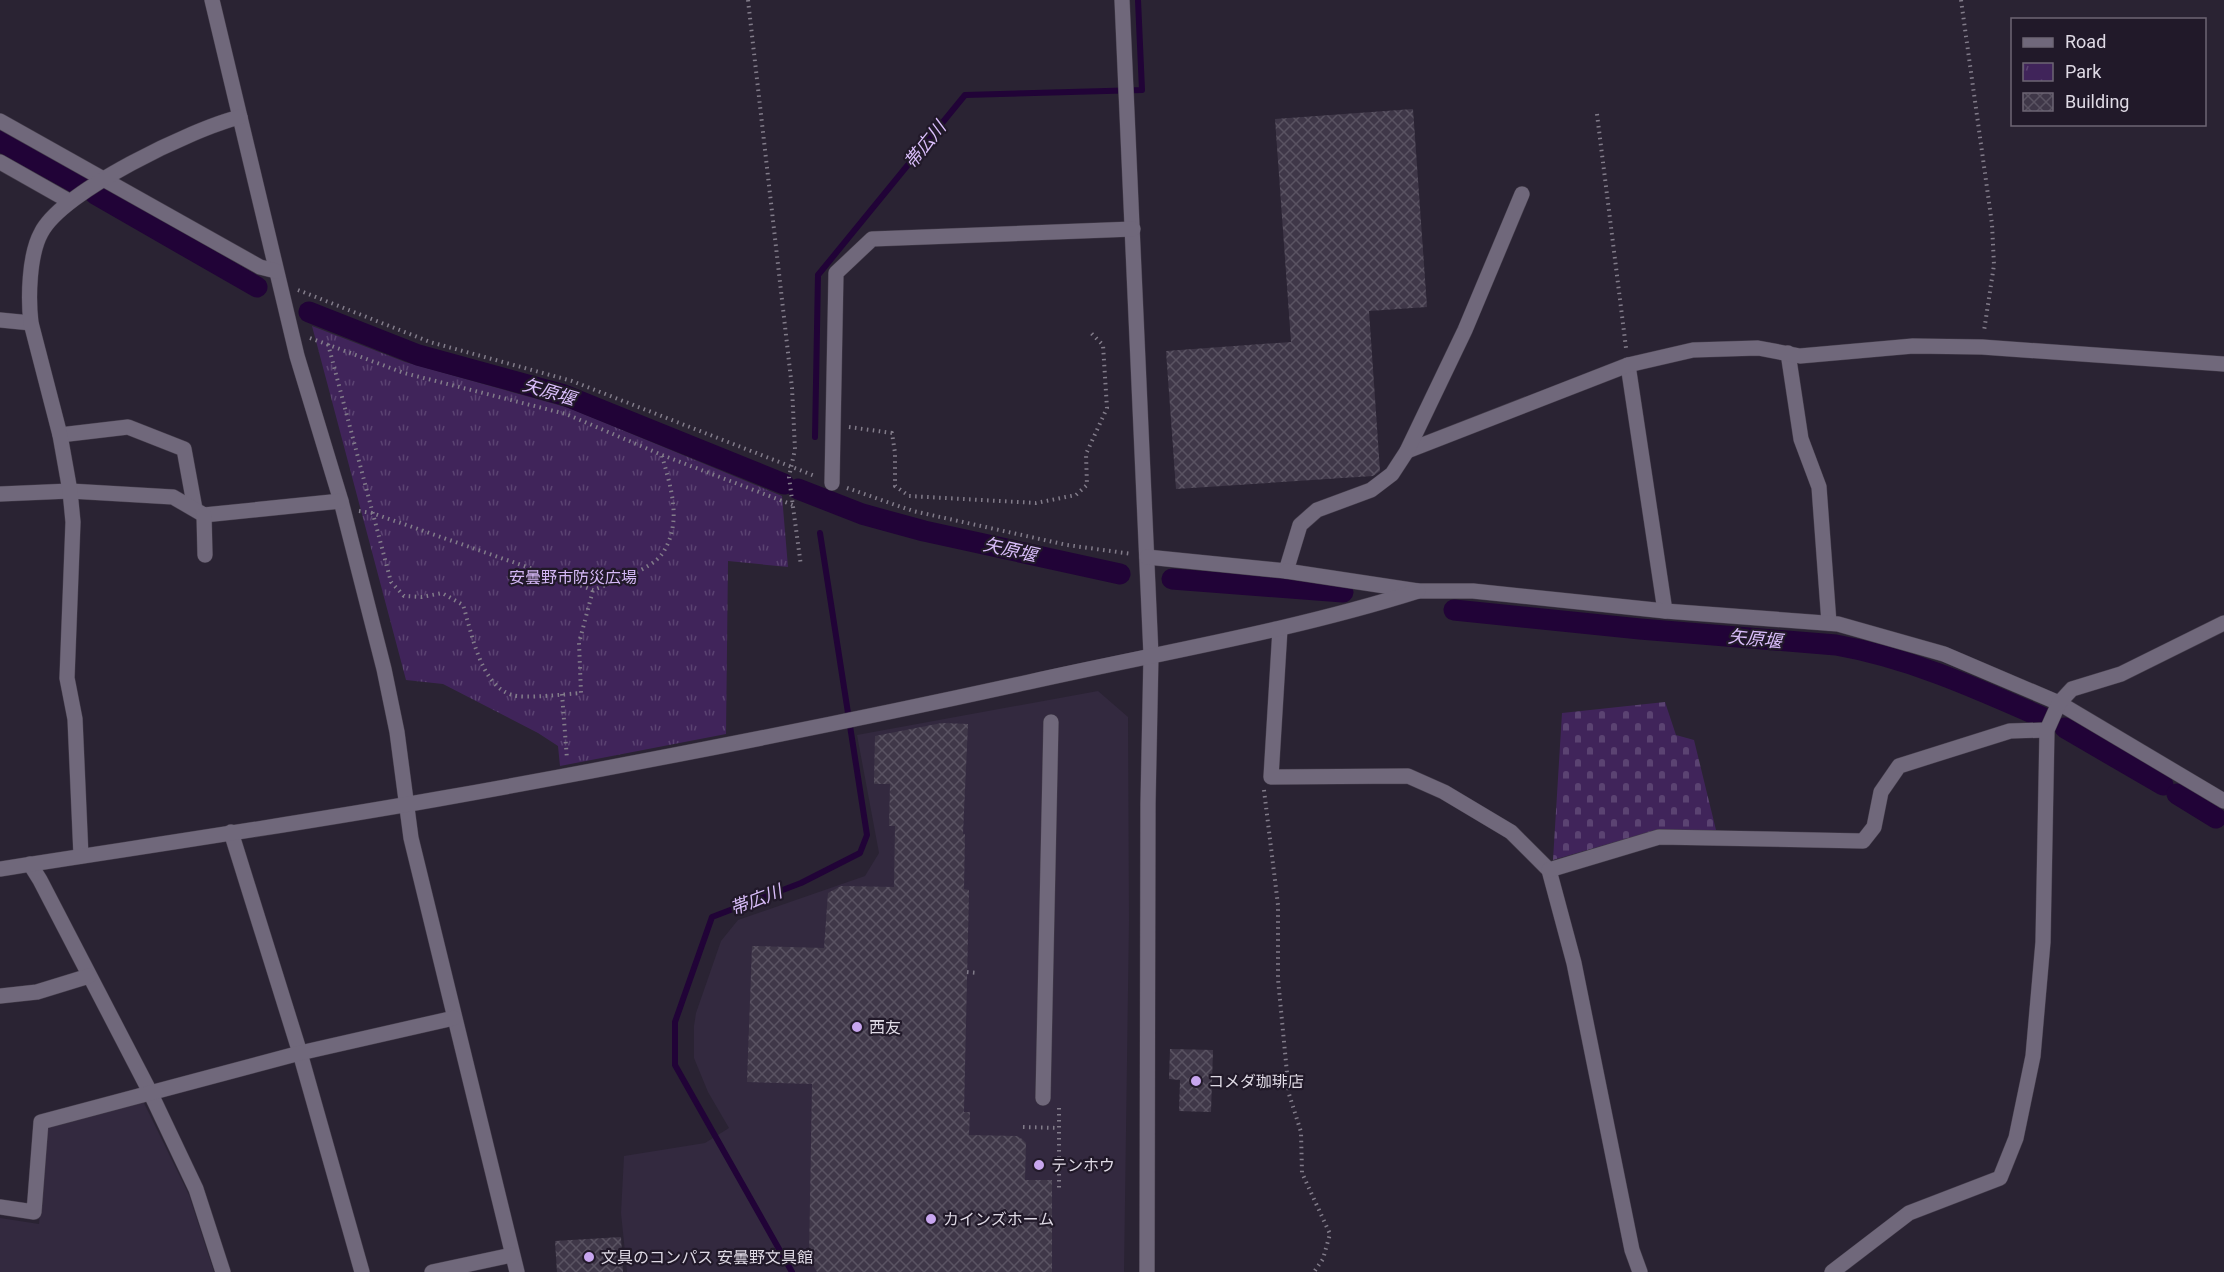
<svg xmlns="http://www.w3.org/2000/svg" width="2224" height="1272" font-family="Roboto,'Noto Sans JP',sans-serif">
  <defs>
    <pattern id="cemetery-stones" width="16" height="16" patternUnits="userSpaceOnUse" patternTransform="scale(1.5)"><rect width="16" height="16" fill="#40245a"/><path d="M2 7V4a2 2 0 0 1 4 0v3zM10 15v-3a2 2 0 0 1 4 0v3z" fill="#5b4372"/></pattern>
    <pattern id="park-tufts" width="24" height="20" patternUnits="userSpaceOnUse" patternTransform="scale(1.5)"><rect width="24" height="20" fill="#40245a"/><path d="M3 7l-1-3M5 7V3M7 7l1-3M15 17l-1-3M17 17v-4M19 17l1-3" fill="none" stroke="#5b4372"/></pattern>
    <pattern id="building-cross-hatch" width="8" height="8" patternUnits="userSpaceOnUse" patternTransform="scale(1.5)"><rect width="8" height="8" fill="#3f3748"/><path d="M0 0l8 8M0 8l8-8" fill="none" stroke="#5a5362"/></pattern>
  </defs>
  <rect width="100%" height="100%" fill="#2a2333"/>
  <g fill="#33293f">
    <path d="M1098,691L1128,717L1129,921L1124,1272H627L621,1213L624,1156L705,1143L729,1128L708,1092L694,1058V1026L696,1013L721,941L738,920L865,876L879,853L857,735Z"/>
    <path d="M142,1099L189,1195L214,1272H0V1218L39,1224L46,1125Z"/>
  </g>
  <path fill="url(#cemetery-stones)" d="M1665,702L1676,735L1694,740L1716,830H1657L1553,860L1562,713Z"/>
  <path fill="url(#park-tufts)" d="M312,326L405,362L569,408L782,496L788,567L728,561L726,734L560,766L558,746L538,733L443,684L406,680Z"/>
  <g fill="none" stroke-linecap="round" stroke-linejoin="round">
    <g stroke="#210337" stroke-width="6">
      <path d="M815,437L818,275L965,95L1142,90L1138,0"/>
      <path d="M792,1272L675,1065V1022L712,917L801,883L860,853L867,835L820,533"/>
    </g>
    <g stroke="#210337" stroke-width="21">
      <path d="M0,141L81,186"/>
      <path d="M95,194L257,287"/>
      <path d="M309,312L418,355L564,395L784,484"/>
      <path d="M798,489L862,514L924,531L1120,574"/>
      <path d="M1172,579L1343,592"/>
      <path d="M1454,610L1640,629L1836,645C1910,658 1976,688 2044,718"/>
      <path d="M2065,728L2163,785"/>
      <path d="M2177,794L2216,818"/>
    </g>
  </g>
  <g fill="url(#building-cross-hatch)">
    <path d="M1413,109L1427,307L1369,311L1380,471L1373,476L1176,489L1166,351L1291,342L1275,119Z"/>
    <path d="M942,723L968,724L963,834H965L964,889L969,890L964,1112H970L969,1135L1017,1136L1022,1139L1026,1143L1025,1180H1052V1272H817L809,1258L812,1084L747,1082L752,946L824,948L828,893L841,886L894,887L895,826H889L890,784H874L875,736Z"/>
    <path d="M1170,1049L1213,1050L1211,1112L1179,1111L1180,1080L1169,1079Z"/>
    <path d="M621,1237L623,1272H557L555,1241Z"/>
  </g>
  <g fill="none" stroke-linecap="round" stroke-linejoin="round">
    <defs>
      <g id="minor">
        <path d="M212,0L297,356L341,501L384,669L397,732L411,838L517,1272"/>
        <path d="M1122,0L1151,655L1148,804L1147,1272"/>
        <path d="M0,121L260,267L276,271"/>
        <path d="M0,162L69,201"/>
        <path d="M0,320L31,323"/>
        <path d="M1788,353L1801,439L1819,487L1829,623"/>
        <path d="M1628,365L1665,611"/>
        <path d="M60,435L128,427L184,449L195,509"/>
        <path d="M1407,451L1628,365L1693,350L1758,348L1800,356L1913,346L1982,347L2224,364"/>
        <path d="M832,483L836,273L872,239L1133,229"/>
        <path d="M0,494L70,491L173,497L204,515L341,501"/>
        <path d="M204,515L205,555"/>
        <path d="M1147,557L1286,571L1300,525L1317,510L1371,490L1392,474L1407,451L1465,330L1522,194"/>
        <path d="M1286,571L1418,591H1473L1665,611L1838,624L1944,654L2059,703L2224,801"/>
        <path d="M1280,629L1271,777L1408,776L1444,792L1511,832L1549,870L1574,963L1632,1250L1640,1272"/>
        <path d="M231,832L300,1053L362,1272"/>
        <path d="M81,856L75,719L67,678L73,522L70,491L60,435L31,323C28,298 29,255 41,233C62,191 194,128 240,117"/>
        <path d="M30,864L40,880L150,1092L196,1189L223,1272"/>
        <path d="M0,869C146,846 292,825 438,799C635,764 833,725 1029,682C1159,653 1291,631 1418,591"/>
        <path d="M1549,870L1659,837L1863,841L1874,827L1881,792L1899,766L2010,731L2047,730"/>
        <path d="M0,996L37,992L89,976"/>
        <path d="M1043,1098L1051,722"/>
        <path d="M0,1207L34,1212L41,1122L300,1053L454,1018"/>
        <path d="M432,1272L512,1255"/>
        <path d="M1832,1272L1909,1213L2000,1178L2016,1138L2033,1056L2043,942L2047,730L2059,703L2072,689L2121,674L2224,623"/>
      </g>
    </defs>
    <use href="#minor" stroke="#443d4b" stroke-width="16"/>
    <g stroke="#827c8a" stroke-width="4" stroke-dasharray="1.5 4.5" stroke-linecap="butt">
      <path d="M748,0L792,388L795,449L789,477L801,566"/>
      <path d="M1961,0L1992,224L1994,265L1984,331"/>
      <path d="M1597,114L1626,348"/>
      <path d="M298,290L430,342L572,381L815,476"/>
      <path d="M310,338L404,373L566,414L662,455L793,505"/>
      <path d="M328,344L391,582L404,596L422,597L442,593L463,605C472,633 480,685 512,695C523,699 568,694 581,693L579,643L593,590"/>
      <path d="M849,427L892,433L895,453V486L909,496L1036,503L1076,495L1087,485L1086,454L1107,408L1103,345L1091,333"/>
      <path d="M847,488L913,511L1067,545L1132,554"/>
      <path d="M359,511L372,513L593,590C611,583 652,569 662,554C683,523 671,488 662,456"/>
      <path d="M562,694L567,759"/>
      <path d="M1264,790L1278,905V979L1289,1094L1301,1132L1302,1173L1330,1234L1323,1259L1314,1272"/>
      <path d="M967,972L977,973"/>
      <path d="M1059,1108V1192"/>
      <path d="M1023,1127L1059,1128"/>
    </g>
    <use href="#minor" stroke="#70687b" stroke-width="15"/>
  </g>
  <g fill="#c8a6ef" stroke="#211929" stroke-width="2">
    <circle cx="857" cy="1027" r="6"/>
    <circle cx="1196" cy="1081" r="6"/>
    <circle cx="1039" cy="1165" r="6"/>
    <circle cx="931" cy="1219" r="6"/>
    <circle cx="589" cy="1257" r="6"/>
  </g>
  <g text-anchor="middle" stroke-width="4.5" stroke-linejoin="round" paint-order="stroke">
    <g font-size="16" fill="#d4b8f5" stroke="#211929">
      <text x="573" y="583">安曇野市防災広場</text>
    </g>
    <g font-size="16" fill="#dfdae5" stroke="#211929" text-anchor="start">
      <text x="869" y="1033">西友</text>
      <text x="1208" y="1087">コメダ珈琲店</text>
      <text x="1051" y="1171">テンホウ</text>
      <text x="943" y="1225">カインズホーム</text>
      <text x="601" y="1263">文具のコンパス 安曇野文具館</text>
    </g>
    <g font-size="18" font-style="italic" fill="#dabefb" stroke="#211929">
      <text transform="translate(925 145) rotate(-51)" y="6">帯広川</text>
      <text transform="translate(549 392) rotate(17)" y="6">矢原堰</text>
      <text transform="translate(1010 550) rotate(13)" y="6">矢原堰</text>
      <text transform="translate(1755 639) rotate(6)" y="6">矢原堰</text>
      <text transform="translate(756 900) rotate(-21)" y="6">帯広川</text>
    </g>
  </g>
  <rect x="2011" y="18" width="195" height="108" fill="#211929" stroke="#6d6674" stroke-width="1.5"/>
  <rect x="2023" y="38" width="30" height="9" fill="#70687b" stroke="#6d6674" stroke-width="1.5"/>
  <text x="2065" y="48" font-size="18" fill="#dfdae5">Road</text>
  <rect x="2023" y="63" width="30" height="18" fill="url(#park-tufts)" stroke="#6d6674" stroke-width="1.5"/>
  <text x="2065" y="78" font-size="18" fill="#dfdae5">Park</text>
  <rect x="2023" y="93" width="30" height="18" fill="url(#building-cross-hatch)" stroke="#6d6674" stroke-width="1.5"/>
  <text x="2065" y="108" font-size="18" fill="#dfdae5">Building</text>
</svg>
